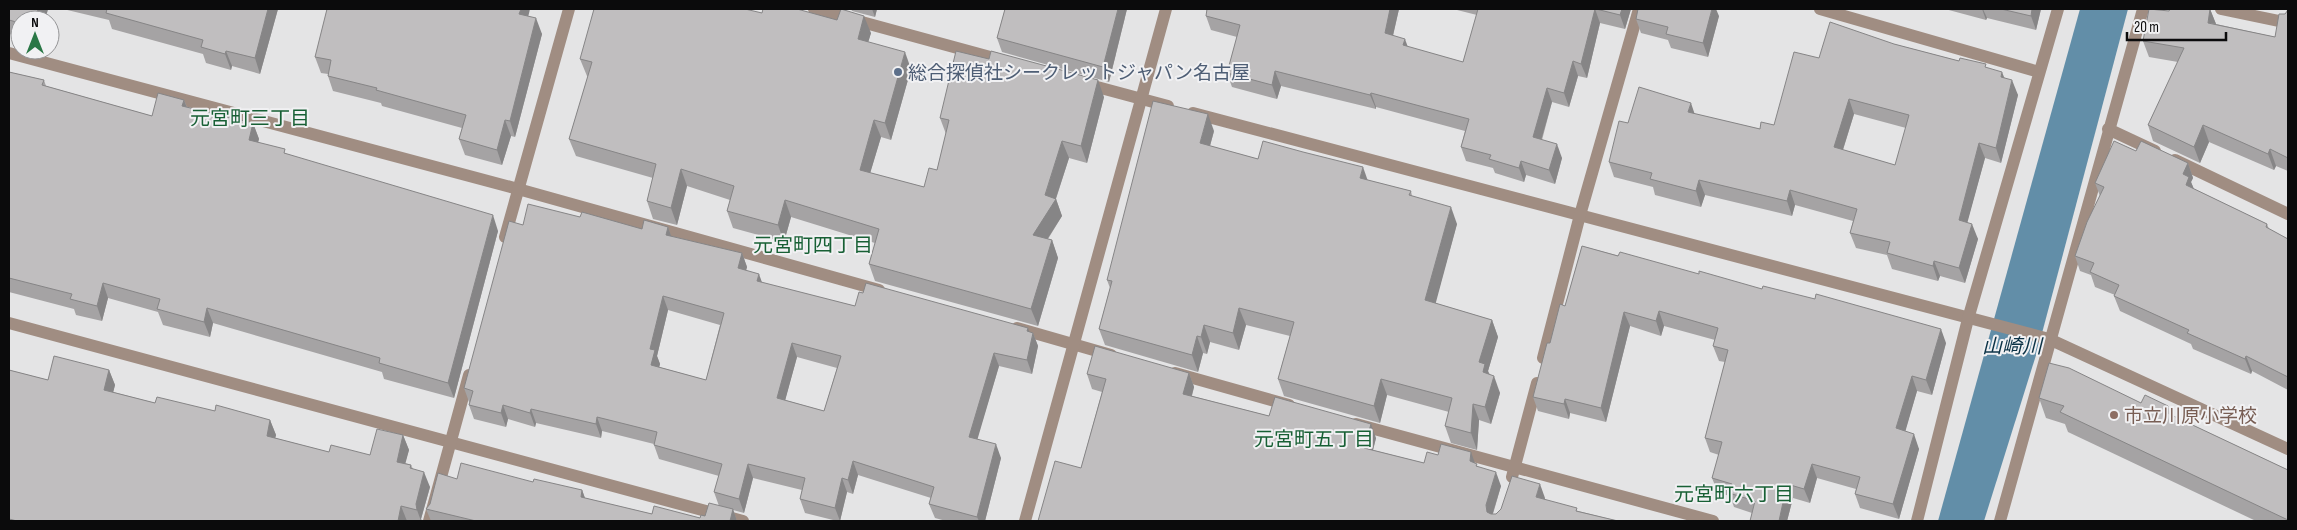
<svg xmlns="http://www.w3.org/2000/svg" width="2297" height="530" font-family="'Sofia Sans Condensed','Noto Sans JP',sans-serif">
  <rect width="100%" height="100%" fill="#e4e4e5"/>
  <path fill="#628ea8" d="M2080,9H2128L2037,352L1984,521H1938Z"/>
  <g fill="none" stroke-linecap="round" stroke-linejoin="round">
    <g stroke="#a08d82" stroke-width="12">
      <path d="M814,9L1005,61"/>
      <path d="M1820,9L2039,72"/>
      <path d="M2221,9L2288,23"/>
      <path d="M9,53L518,189L879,290"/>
      <path d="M1086,84L1168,106"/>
      <path d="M1193,113L2049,339L2288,449"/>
      <path d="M2108,129L2155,151"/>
      <path d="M2175,160L2288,214"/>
      <path d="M505,237L569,9"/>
      <path d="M9,323L743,521"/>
      <path d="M1017,328L1111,355"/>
      <path d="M1543,358L1580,215L1639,9"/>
      <path d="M1175,373L1289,405"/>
      <path d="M1356,424L1713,521"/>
      <path d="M1512,477L1537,383"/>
      <path d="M429,521L469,375"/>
      <path d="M1025,521L1166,9"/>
      <path d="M1917,521L1968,319L2058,9"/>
      <path d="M2000,521L2143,9"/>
    </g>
  </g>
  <g fill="#a5a3a4" fill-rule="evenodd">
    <path d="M9,9H48L45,20H20V37L9,34Z"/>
    <path d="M63,9H278L260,74L232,66L231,70L206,63L203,54L112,29L109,20Z"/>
    <path d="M851,9H877L875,17L852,11Z"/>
    <path d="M1005,9H1127L1109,82L1002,52L997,38Z"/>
    <path d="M1399,9L1393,36L1408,47L1463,62L1477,15L1453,9H1631L1625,29L1600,23L1587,78L1578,76L1569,107L1552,102L1542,140L1562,158L1555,184L1526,175L1524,182L1495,173L1493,168L1466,161L1461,147L1465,131L1376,107V109L1281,86L1277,99L1232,87L1227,73L1237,37L1211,30L1206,16Z"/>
    <path d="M1945,9H2041L2036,30L1987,18L1986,20Z"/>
    <path d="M2170,9H2210L2216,24L2275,37L2285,14L2287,11L2286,9H2288V171L2276,166L2274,170L2209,142L2200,163L2153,141L2148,125L2178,62L2149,57L2143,41L2169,11Z"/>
    <path d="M762,13L871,33L868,42L911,69L891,140L881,137L870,173L924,187L937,170L946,134L940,118L1104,97L1087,163L1069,158L1056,199L1062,216L1048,239L1052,240L1058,258L1038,326L875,281L869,264L875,243L791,217L784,242L733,228L727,211L730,200L687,186L677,225L653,219L647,201L653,178L576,156L569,139L588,76H587L580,59Z"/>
    <path d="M528,16L542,34L515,137L511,136L502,165L465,155L459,139L462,128L382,106L381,103L333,91L328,76V74L321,73L315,57Z"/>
    <path d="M1719,16L1708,57L1671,48L1668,40L1641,33L1636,19Z"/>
    <path d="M1894,44L1959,61L1987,68L2005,78L2018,95L2001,163L1985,158L1967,222L1978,239L1965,283L1940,276L1938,281L1892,269L1887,255L1856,248L1850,233L1853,221L1795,205L1792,216L1705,195L1701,207L1655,195L1653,187L1614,177L1609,162L1628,123L1695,114L1760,129L1774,125L1819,58ZM1854,114L1906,128L1895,165L1843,150Z"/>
    <path d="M9,72L44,80L46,86L152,116L184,100L187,107L253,123L259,139L258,142L287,154L498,231L454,398L384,379L382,372L213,323L210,337L163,325L158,312L108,298L102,321L76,315L74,309L9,292Z"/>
    <path d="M1214,131L1210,146L1258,159L1367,180L1411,191L1412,196L1457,224L1435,303L1492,320L1498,337L1488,371L1500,393L1491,424L1479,420L1477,450L1451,443L1445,426L1449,412L1387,395L1380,423L1284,396L1278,379L1290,336L1246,325L1239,350L1210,342L1207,354L1203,353L1198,372L1105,345L1099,329L1110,288L1107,280Z"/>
    <path d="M2136,151L2188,163L2193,178L2191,182L2194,189L2267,224L2269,229L2288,239V390L2252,371L2251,374L2193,349L2191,344L2120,311L2114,296L2115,295L2095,287L2091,275L2080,271L2075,256L2100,196L2095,183Z"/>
    <path d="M580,217L642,229L668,227L671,236L742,253L747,267L746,270L762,283L855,306L1033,333L1038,346L1032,374L999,366L977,439L1001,458L985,521H946L935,518L929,504L931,498L858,475L853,494L847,492L840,521H837L805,513L800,499L802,490L753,478L744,513L733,510L737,521H431L426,509L457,479L533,482L582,490L585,498L652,514L700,518L705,516L719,506L714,492L719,476L659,459L654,445V444L602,431L601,438L536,423L535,427L508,419L506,427L474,419L469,405L470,403L469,402L464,388L523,225ZM668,310L720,325L706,380L659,367L660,364L657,356ZM797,357L837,368L824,411L785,400Z"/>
    <path d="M1582,246L1946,343L1932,395L1917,391L1905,431L1919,449L1899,519L1860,508L1855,494L1856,489L1817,478L1810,503L1793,498L1787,521H1750L1752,513L1734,507L1730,496L1718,493L1712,478L1719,455L1710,452L1705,438L1725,362L1719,361L1713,346L1715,340L1664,326L1661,336L1630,326L1606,422L1570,413L1569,419L1538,411L1533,397L1550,343L1565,306Z"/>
    <path d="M9,370L48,380L109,370L115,385L113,392L155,403L215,411L270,420L276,435L275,438L329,452L370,455L403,435L409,450L405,463L411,465L413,469L430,487L421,519L422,521H9Z"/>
    <path d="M1189,373L1194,387L1192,396L1269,416L1376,438L1373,450L1424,463L1438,455L1475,463L1478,467L1501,486L1493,514H1496L1545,498V500L1578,511L1618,521H1038L1081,468L1102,392L1092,389L1087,374Z"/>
    <path d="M2039,398L2141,403L2171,415L2288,470V521H2256L2068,432L2065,424L2046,418Z"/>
  </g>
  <g fill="#868586">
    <path d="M38,9H48L45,20H35Z"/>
    <path d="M268,9H278L260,74L255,58Z"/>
    <path d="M521,9H530L525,30L519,14Z"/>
    <path d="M872,9H877L875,17Z"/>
    <path d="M1118,9H1127L1109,82L1103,67Z"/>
    <path d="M1390,9H1399L1390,48L1385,33Z"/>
    <path d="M1595,9L1600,23L1587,78L1581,64Z"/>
    <path d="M1622,9H1631L1625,29L1620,15Z"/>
    <path d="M1712,9H1716L1719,16L1708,57L1703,43Z"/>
    <path d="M1982,9H1983L1987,18L1986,20Z"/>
    <path d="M2032,9H2041L2036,30L2031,16Z"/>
    <path d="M2210,9L2216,24L2208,23Z"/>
    <path d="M864,16L871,33L864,56L858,39Z"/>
    <path d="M536,18L542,34L515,137L510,121Z"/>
    <path d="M1405,39L1410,53L1403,45Z"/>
    <path d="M226,51L232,66L231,70L225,54Z"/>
    <path d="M905,52L911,69L891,140L885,123Z"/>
    <path d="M1573,61L1578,76L1569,107L1564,93Z"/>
    <path d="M1275,71L1281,86L1277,99L1272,85Z"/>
    <path d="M2002,72L2008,87L2001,77Z"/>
    <path d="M1098,80L1104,97L1087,163L1081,146Z"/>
    <path d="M2012,80L2018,95L2001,163L1996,148Z"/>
    <path d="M1547,88L1552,102L1538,151L1533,137Z"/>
    <path d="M1371,93L1376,107V109L1370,95Z"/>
    <path d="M1849,99L1854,114L1839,162L1834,147Z"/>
    <path d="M184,100L190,116L182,106Z"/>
    <path d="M1691,103L1696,118L1688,112Z"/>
    <path d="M1208,114L1214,131L1206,160L1200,143Z"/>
    <path d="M505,120L511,136L502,165L497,150Z"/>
    <path d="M874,120L881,137L866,187L860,170Z"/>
    <path d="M253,123L259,139L254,156L249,140Z"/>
    <path d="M2203,125L2209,142L2200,163L2194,147Z"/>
    <path d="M1062,141L1069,158L1055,201L1056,199L1062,216L1039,252L1033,235Z"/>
    <path d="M1979,143L1985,158L1964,235L1959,220Z"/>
    <path d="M1557,144L1562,158L1555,184L1549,170Z"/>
    <path d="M2270,149L2276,166L2274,170L2268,154Z"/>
    <path d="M1521,161L1526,175L1524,182L1519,168Z"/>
    <path d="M2188,163L2193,178L2191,182L2195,192L2186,185L2183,174Z"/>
    <path d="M1363,167L1369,184L1360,178Z"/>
    <path d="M681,169L687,186L677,225L671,208Z"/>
    <path d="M1699,180L1705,195L1701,207L1696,191Z"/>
    <path d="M1790,190L1795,205L1792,216L1787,201Z"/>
    <path d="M785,200L791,217L784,242L778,225Z"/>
    <path d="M1451,207L1457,224L1432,317L1425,300Z"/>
    <path d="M493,215L498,231L454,398L448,383Z"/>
    <path d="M1972,224L1978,239L1965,283L1959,268Z"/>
    <path d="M668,227L673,241L666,235Z"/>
    <path d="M1052,240L1058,258L1038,326L1031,309Z"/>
    <path d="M742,253L747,267L743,282L738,268Z"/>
    <path d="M1934,261L1940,276L1938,281L1933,266Z"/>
    <path d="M759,274L764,288L757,281Z"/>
    <path d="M103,283L108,298L102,321L97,306Z"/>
    <path d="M663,296L668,310L657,356L660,364L656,379L651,365L650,349Z"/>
    <path d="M207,308L213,323L210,337L204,322Z"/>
    <path d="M1239,308L1246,325L1239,350L1233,333Z"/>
    <path d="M1659,311L1664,326L1661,336L1656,321Z"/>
    <path d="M1624,312L1630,326L1606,422L1601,408Z"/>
    <path d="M1492,320L1498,337L1488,371L1491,381L1489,389L1479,362Z"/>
    <path d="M1204,325L1210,342L1207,354L1201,337Z"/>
    <path d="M1028,328L1032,339L1033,333L1038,346L1032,374L1027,360V331Z"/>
    <path d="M1941,329L1946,343L1932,395L1926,380Z"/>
    <path d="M1197,336L1203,353L1198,372L1192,355Z"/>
    <path d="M792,343L797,357L782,412L777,398Z"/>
    <path d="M994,353L999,366L974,451L969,437Z"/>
    <path d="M2246,356L2252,371L2251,374L2245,359Z"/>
    <path d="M109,370L115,385L110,405L104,390Z"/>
    <path d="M1189,373L1194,387L1188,409L1183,394Z"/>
    <path d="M1494,376L1500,393L1491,424L1485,407Z"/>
    <path d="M1912,376L1917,391L1902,443L1896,428Z"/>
    <path d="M1381,379L1387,395L1380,423L1374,406Z"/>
    <path d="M1565,399L1570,413L1569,419L1564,404Z"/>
    <path d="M1473,404L1479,420L1477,450L1471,433Z"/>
    <path d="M503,405L508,419L506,427L501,413Z"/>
    <path d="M2168,406L2175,426L2165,412Z"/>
    <path d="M531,409L536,423L535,427L530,413Z"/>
    <path d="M597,417L602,431L601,438L596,424Z"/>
    <path d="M270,420L276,435L272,451L267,436Z"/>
    <path d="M1371,424L1376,438L1370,462L1364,448Z"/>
    <path d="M1914,434L1919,449L1899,519L1893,504Z"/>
    <path d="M403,435L409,450L402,476L397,462Z"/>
    <path d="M996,444L1001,458L985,521H979L977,517Z"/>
    <path d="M1471,452L1476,466L1470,461Z"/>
    <path d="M853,461L858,475L853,494L848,480Z"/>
    <path d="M748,464L753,478L744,513L739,499Z"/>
    <path d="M1812,464L1817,478L1810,503L1804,489Z"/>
    <path d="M424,472L430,487L421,519L422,521H421L417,510L416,504Z"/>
    <path d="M1496,472L1501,486L1491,519L1487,512L1486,505Z"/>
    <path d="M842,478L847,492L840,521L835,508Z"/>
    <path d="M1540,484L1545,498L1541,512L1536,497Z"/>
    <path d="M1787,484L1793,498L1787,521H1779Z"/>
    <path d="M582,490L589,509L581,497Z"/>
    <path d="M401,506L407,521H398Z"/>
    <path d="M733,509L737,521H730Z"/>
  </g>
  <g fill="#c0bebf" stroke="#868586" fill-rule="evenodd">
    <path d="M9,9H38L35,20H20V23L9,20Z"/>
    <path d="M107,9H268L255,58L226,51L225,54L201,47L203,40L106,13Z"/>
    <path d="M327,9H521L519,14L536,18L510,121L505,120L497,150L459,139L466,115L376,90L377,88L328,76L331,60L315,57Z"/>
    <path d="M594,9H745L762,13L763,9H797L837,20L841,9L864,16L858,39L905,52L885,123L874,120L860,170L924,187L929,168L937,170L949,120L940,118L956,51L989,59L991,51L1098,80L1081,146L1062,141L1045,195L1056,199L1033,235L1052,240L1031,309L869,264L879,229L785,200L778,225L727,211L734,186L681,169L671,208L647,201L656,164L569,139L592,62L580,59Z"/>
    <path d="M1005,9H1118L1103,67L997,38Z"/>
    <path d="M1207,9H1390L1385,33L1405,39L1403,45L1463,62L1478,9H1595L1581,64L1573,61L1564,93L1547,88L1533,137L1557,144L1549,170L1521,161L1519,168L1489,159L1491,155L1461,147L1469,119L1371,93L1370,95L1275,71L1272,85L1227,73L1240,25L1206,16Z"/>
    <path d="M1596,9H1622L1620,15Z"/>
    <path d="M1638,9H1712L1703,43L1666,34L1668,27L1636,19Z"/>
    <path d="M2001,9H2032L2031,16Z"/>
    <path d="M2149,9L2169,11L2170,9H2210L2208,23L2275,37L2279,14H2285L2288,10V158L2270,149L2268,154L2203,125L2194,147L2148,125L2184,48L2143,41Z"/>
    <path d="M1830,22L1894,44L1959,61L1960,58L1986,64L1985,67L2002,72L2001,77L2012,80L1996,148L1979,143L1959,220L1972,224L1959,268L1934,261L1933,266L1887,253L1890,242L1850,233L1857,209L1790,190L1787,201L1699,180L1696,191L1650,179L1652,173L1609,162L1619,121L1628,123L1639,87L1691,103L1688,112L1760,129L1761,122L1774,125L1794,52L1819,58ZM1849,99L1909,115L1895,165L1834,147Z"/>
    <path d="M9,72L44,80L42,85L152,116L158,93L184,100L182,106L253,123L249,140L285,149L284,153L493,215L448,383L379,363L380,358L207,308L204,322L157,309L160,299L103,283L97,306L70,299L72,294L9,278Z"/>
    <path d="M1153,101L1208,114L1200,143L1258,159L1263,141L1303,152L1363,167L1360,178L1411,191L1409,195L1451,207L1425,300L1492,320L1479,362L1485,364L1483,372L1494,376L1485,407L1473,404L1471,433L1445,426L1452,398L1381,379L1374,406L1278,379L1294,322L1239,308L1233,333L1204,325L1201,337L1197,336L1192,355L1099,329L1112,281L1107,280Z"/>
    <path d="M2114,141L2136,151L2141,141L2188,163L2183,174L2189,177L2186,185L2267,224L2266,227L2288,239V377L2246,356L2245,359L2187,333L2189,330L2114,296L2119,285L2090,272L2094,263L2075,256L2087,222L2104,187L2095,183Z"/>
    <path d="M528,204L580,217L582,212L642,229L644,220L668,227L666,235L742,253L738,268L759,274L757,281L855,306L859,292L863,293L866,283L1028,328L1027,331L1033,333L1027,360L994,353L969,437L996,444L977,517L929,504L934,487L853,461L848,480L842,478L835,508L800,499L805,478L748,464L739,499L714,492L722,464L654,445L657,432L597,417L596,424L531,409L530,413L503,405L501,413L469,405L473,391L464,388L509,221L523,225ZM663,296L724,313L706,380L651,365L655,350L650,349ZM792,343L841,356L824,411L777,398Z"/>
    <path d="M1582,246L1618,256L1620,252L1699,274V271L1762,289L1763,286L1815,299L1816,294L1941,329L1926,380L1912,376L1896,428L1914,434L1893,504L1855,494L1860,477L1812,464L1804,489L1787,484L1779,521H1750L1755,501L1729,493L1732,484L1712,478L1722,442L1705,438L1728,350L1713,346L1718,328L1659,311L1656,321L1624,312L1601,408L1565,399L1564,404L1533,397L1547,343H1550L1560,304L1565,306Z"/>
    <path d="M1095,346L1189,373L1183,394L1269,416L1275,397L1371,424L1364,448L1424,463L1427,452L1438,455L1441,444L1471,452L1470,461L1477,464L1476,466L1496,472L1486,505L1487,512L1491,514H1496L1501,509L1512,476L1540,484L1536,497L1577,508L1576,511L1618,521H1038L1055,461L1081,468L1106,379L1087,374Z"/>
    <path d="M54,356L109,370L104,390L155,403L157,397L215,411L216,405L270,420L267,436L329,452L331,445L370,455L377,429L403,435L397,462L411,465L410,468L424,472L416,504L417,510L401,506L398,521H17L9,519V370L48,380Z"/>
    <path d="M2049,363L2069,368L2141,403L2145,395L2168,406L2165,412L2288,470V520L2060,412L2064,406L2039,398Z"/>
    <path d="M461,463L533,482L534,479L582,490L581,497L652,514L654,506L700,518L701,515L705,516L709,503L733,509L730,521H476L426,509L430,504L438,473L457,479Z"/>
  </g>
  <circle fill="#5c6f8a" stroke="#f1f1f3" stroke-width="2" cx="898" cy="72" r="5"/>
  <circle fill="#8d6e63" stroke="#f1f1f3" stroke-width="2" cx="2114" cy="415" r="5"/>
  <g text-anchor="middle" stroke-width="4" stroke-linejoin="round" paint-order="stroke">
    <g font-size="19" fill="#4e5e75" stroke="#f1f1f3" text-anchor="start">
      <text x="908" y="79">総合探偵社シークレットジャパン名古屋</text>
    </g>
    <g font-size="19" fill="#785e54" stroke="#f1f1f3" text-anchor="start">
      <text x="2124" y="422">市立川原小学校</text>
    </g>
    <g font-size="20" fill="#186035" stroke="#f1f1f3">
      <text x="250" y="125">元宮町三丁目</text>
      <text x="813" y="252">元宮町四丁目</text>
      <text x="1314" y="446">元宮町五丁目</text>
      <text x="1734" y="501">元宮町六丁目</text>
    </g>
    <g font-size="20" font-style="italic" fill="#0b3246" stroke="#f1f1f3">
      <text x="2012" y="353">山崎川</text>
    </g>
  </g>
  <rect width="2297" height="530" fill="none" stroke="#0b0b0c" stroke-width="20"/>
  <g transform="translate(35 35)"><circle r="24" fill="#f1f1f3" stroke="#959597"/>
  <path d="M0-4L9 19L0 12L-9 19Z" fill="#2a7746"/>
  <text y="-8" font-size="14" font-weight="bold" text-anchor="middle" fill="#0b0b0c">N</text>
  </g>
  <path d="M2127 32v8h99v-8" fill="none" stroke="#0b0b0c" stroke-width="2.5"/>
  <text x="2134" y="32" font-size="15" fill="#0b0b0c" stroke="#f1f1f3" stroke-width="4" paint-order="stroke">20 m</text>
</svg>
